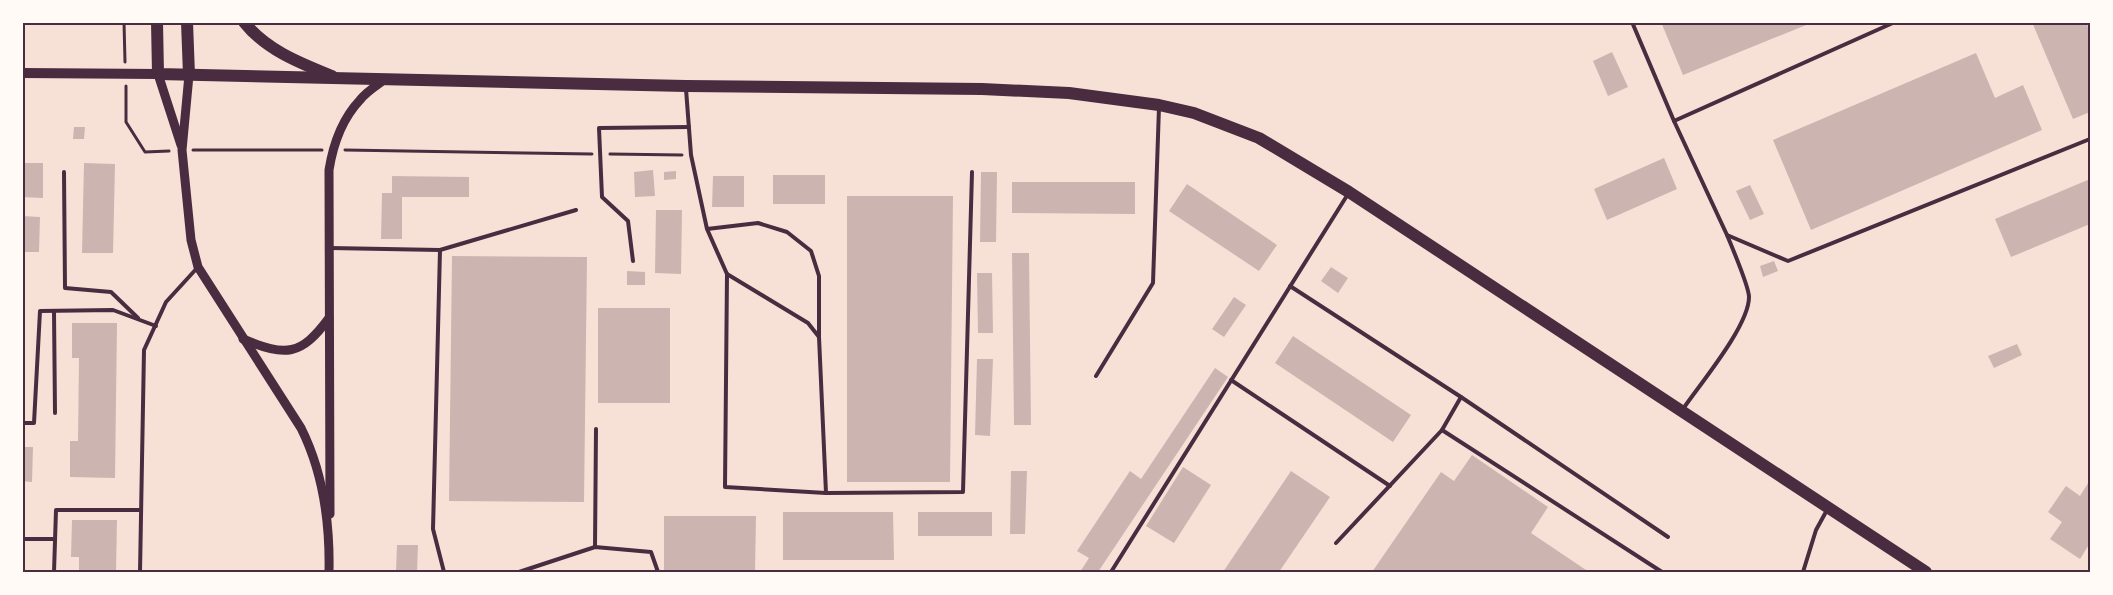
<svg xmlns="http://www.w3.org/2000/svg" width="2113" height="595" font-family="'Source Serif 4',serif">
  <rect width="100%" height="100%" fill="#f7e1d7"/>
  <g fill="#ccb4b1">
    <path d="M1661,22H1811V23L1683,75Z"/>
    <path d="M2032,22H2086L2090,32V112L2073,119Z"/>
    <path d="M1612,52L1628,87L1608,96L1593,61Z"/>
    <path d="M1976,53L1995,98L2023,85L2042,130L1811,230L1773,140Z"/>
    <path d="M74,127H85L84,139H73Z"/>
    <path d="M1664,158L1677,189L1607,220L1594,189Z"/>
    <path d="M22,163H43V198L22,197Z"/>
    <path d="M84,163L115,164L113,253H82Z"/>
    <path d="M653,170L655,196L635,197L634,172Z"/>
    <path d="M676,171V179L664,180V172Z"/>
    <path d="M981,172H997L996,242H980Z"/>
    <rect x="773" y="175" width="52" height="29"/>
    <path d="M392,176L469,177V197H402V239H381L382,193H392Z"/>
    <path d="M713,176H744V207H712Z"/>
    <path d="M2090,179V224L2011,257L1995,219Z"/>
    <path d="M1012,182H1135V214L1012,213Z"/>
    <path d="M1187,184L1277,245L1259,271L1169,211Z"/>
    <path d="M1750,185L1764,214L1750,220L1736,191Z"/>
    <path d="M847,196H953L950,482H847Z"/>
    <path d="M656,210H682L681,274L655,273Z"/>
    <path d="M22,216L40,217L39,252H22Z"/>
    <path d="M1012,253H1029L1031,425H1014Z"/>
    <path d="M452,256L587,257L584,502L449,501Z"/>
    <path d="M1774,261L1778,271L1763,277L1760,266Z"/>
    <path d="M1331,267L1348,278L1338,293L1321,281Z"/>
    <path d="M627,271L645,272V285H627Z"/>
    <path d="M977,273H992L993,333H978Z"/>
    <path d="M1234,297L1246,305L1224,337L1212,329Z"/>
    <rect x="598" y="308" width="72" height="95"/>
    <path d="M72,323H117L115,478L70,477V441H78L79,358H72Z"/>
    <path d="M1293,336L1411,415L1393,442L1275,363Z"/>
    <path d="M2017,344L2022,355L1994,368L1988,356Z"/>
    <path d="M977,359H993L990,436L975,435Z"/>
    <path d="M1215,368L1228,377L1098,572H1080L1089,558L1077,551L1130,471L1141,479Z"/>
    <path d="M22,447H33L32,482L22,481Z"/>
    <path d="M1472,455L1548,507L1531,533L1589,572H1372L1441,472L1454,481Z"/>
    <path d="M1183,467L1211,485L1174,543L1146,526Z"/>
    <path d="M1011,471H1027L1025,534H1010Z"/>
    <path d="M1291,471L1330,497L1279,572H1223Z"/>
    <path d="M2090,480V543L2080,559L2050,539L2062,522L2048,512L2066,486L2080,496Z"/>
    <path d="M783,512H893L894,560H783Z"/>
    <rect x="918" y="512" width="74" height="24"/>
    <path d="M664,516H756L755,572H664Z"/>
    <path d="M72,520H117L116,572H79V557H71Z"/>
    <path d="M397,545H418L417,572H396Z"/>
    <path d="M608,570L648,571V572H608Z"/>
  </g>
  <g fill="none" stroke-linecap="round" stroke-linejoin="round">
    <g stroke="#4a2c40" stroke-width="3">
      <path d="M124,22L125,62"/>
      <path d="M126,86V122L145,152L169,151"/>
      <path d="M193,150H322"/>
      <path d="M345,150L592,154"/>
      <path d="M610,154L682,155"/>
    </g>
    <g stroke="#4a2c40" stroke-width="4">
      <path d="M1632,22L1674,121L1727,235L1788,261L2090,139"/>
      <path d="M686,89L691,155L707,229L727,274L725,487L826,493L819,337V276L811,251L787,232L758,223L707,229"/>
      <path d="M1674,121L1895,22"/>
      <path d="M64,172L65,288L111,292L138,318"/>
      <path d="M330,248L440,250L576,210"/>
      <path d="M440,250L433,529L444,572"/>
      <path d="M633,261L628,221L602,197L599,128L689,127"/>
      <path d="M727,274L808,323L819,337"/>
      <path d="M1290,286L1461,397L1668,537"/>
      <path d="M54,311L55,413"/>
      <path d="M1096,376L1153,283L1159,107"/>
      <path d="M1231,380L1390,486"/>
      <path d="M1683,409C1700,384 1749,326 1749,297C1749,287 1732,247 1727,235"/>
      <path d="M22,423H34L40,311L113,310L156,326"/>
      <path d="M1442,430L1461,397"/>
      <path d="M826,493L963,492L972,172"/>
      <path d="M22,539H55"/>
      <path d="M1336,543L1442,430L1662,572"/>
      <path d="M595,547L596,429"/>
      <path d="M54,572L56,510H141"/>
      <path d="M140,572L144,350L166,302L198,267"/>
      <path d="M519,572L595,547L651,552L658,572"/>
      <path d="M1111,572L1348,194"/>
      <path d="M1803,572L1816,530L1827,510"/>
    </g>
    <g stroke="#4a2c40" stroke-width="9">
      <path d="M158,74L181,145"/>
      <path d="M189,75L182,150L191,240L198,267L301,428C323,472 330,523 329,572"/>
      <path d="M243,339C286,357 301,356 329,318"/>
      <path d="M330,514L329,170C333,145 342,119 360,100C366,92 376,86 384,80"/>
    </g>
    <path stroke="#4a2c40" stroke-width="10" d="M22,73L158,74"/>
    <g stroke="#4a2c40" stroke-width="12">
      <path d="M157,22L158,74L686,86L982,89L1069,93L1159,105L1194,113L1259,138L1349,192L1926,572"/>
      <path d="M187,22L189,75"/>
      <path d="M244,22C266,50 300,63 332,76"/>
    </g>
  </g>
  <rect width="2113" height="595" fill="none" stroke="#fffaf5" stroke-width="48"/>
  <rect x="24" y="24" width="2065" height="547" fill="none" stroke="#4a2c40" stroke-width="2"/>
</svg>
